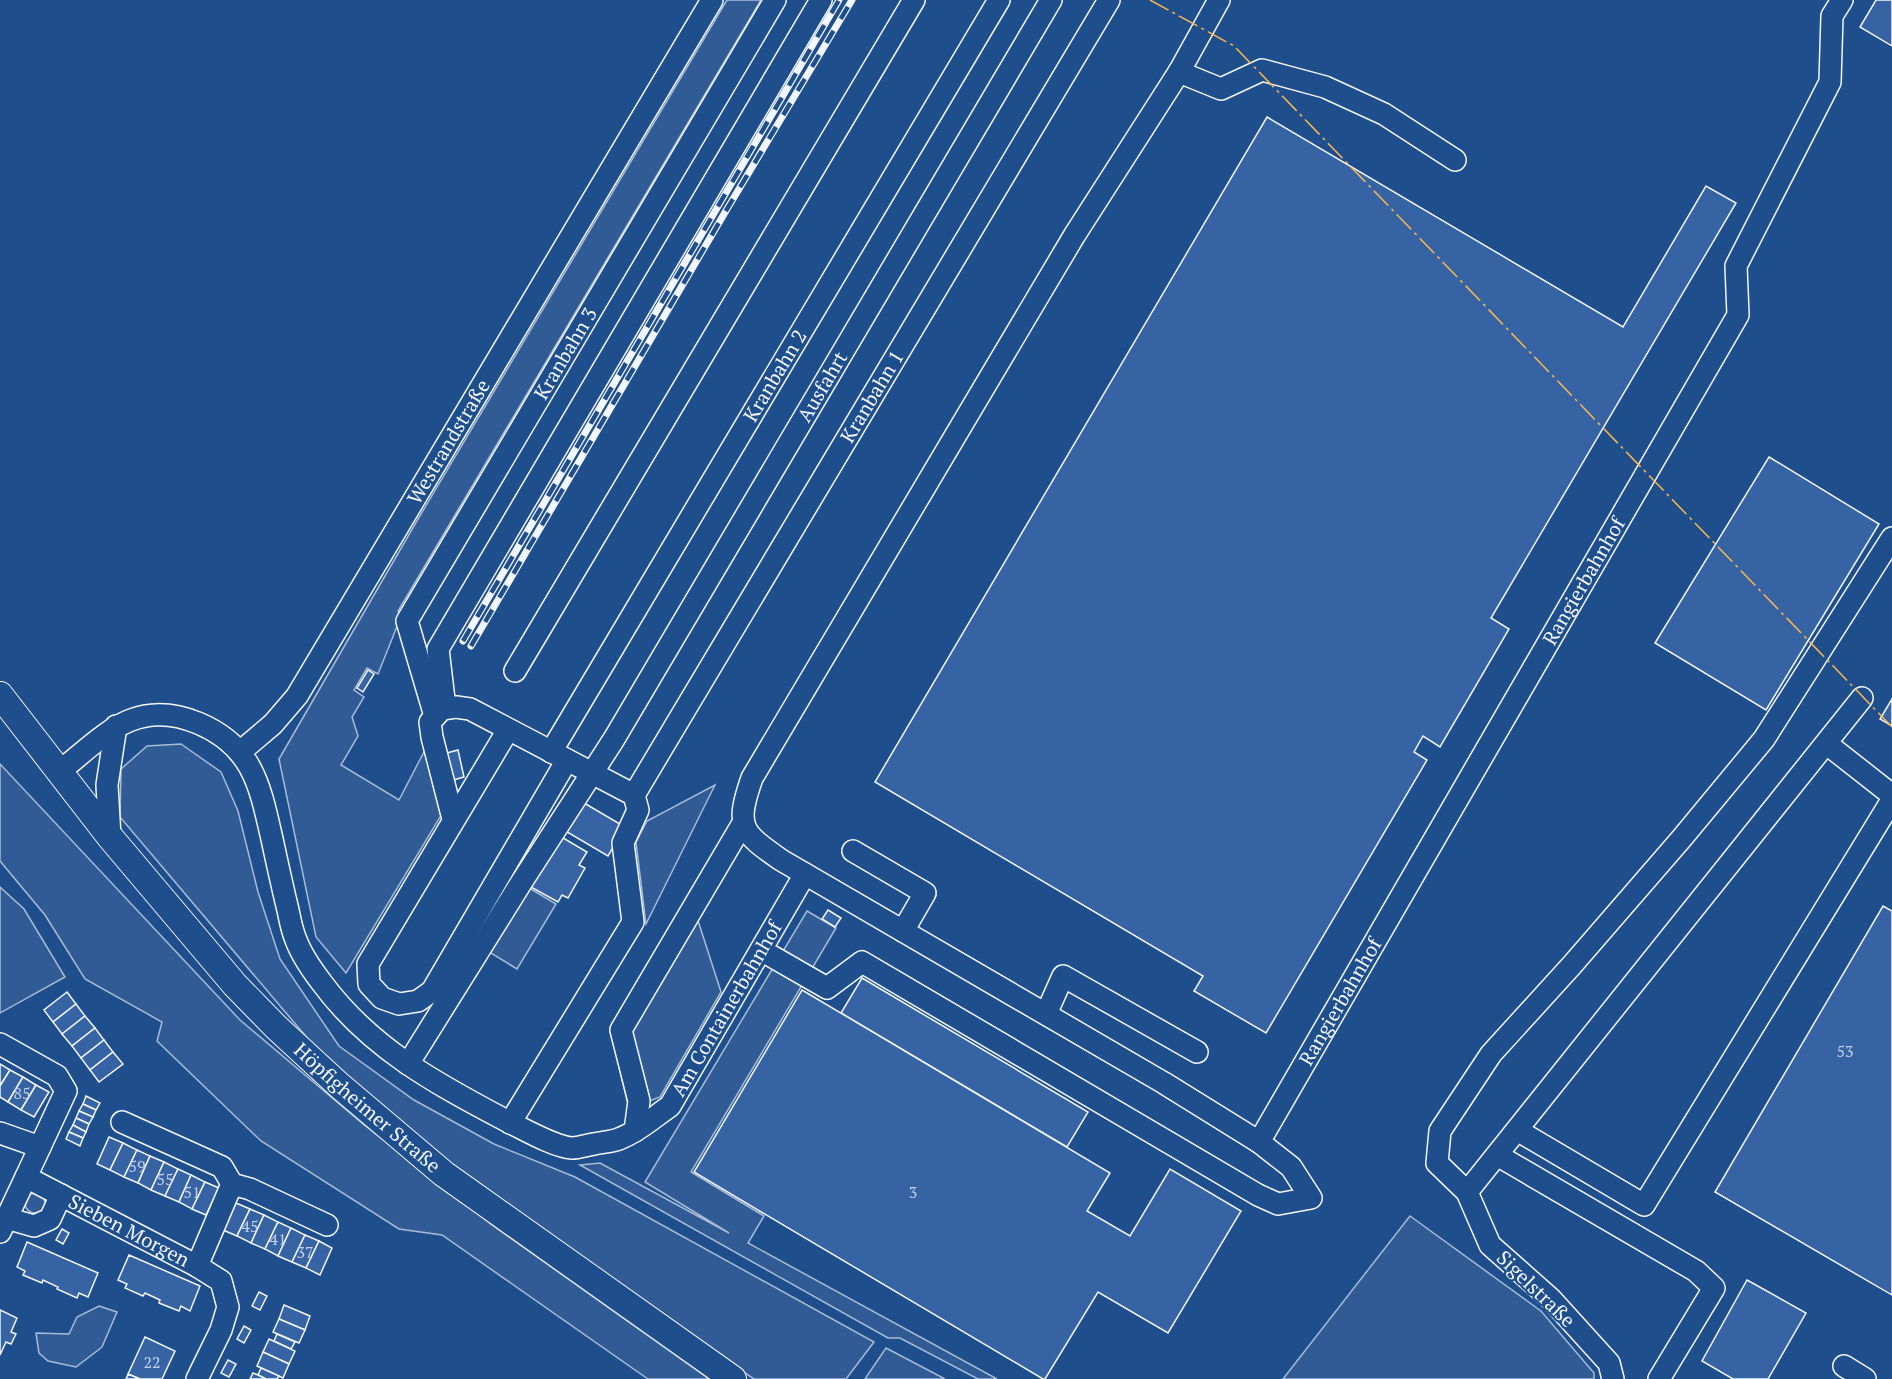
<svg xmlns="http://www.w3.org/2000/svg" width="1892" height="1379" font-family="'PT Serif',serif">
  <rect width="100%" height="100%" fill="#1f4e8c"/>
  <g fill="#305b95" stroke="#a8bbd7" stroke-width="1.5">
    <path d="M727,0H761L398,611L402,614L378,674L367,668L354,690L364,697L352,717L358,736L341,765L399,800L426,748L445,809L346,973L316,937L279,759L418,519Z"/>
    <path d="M181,744L221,772L238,811L258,892L280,959L339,1046L414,1100L494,1144L575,1177L874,1342L846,1379H754L636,1301L434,1152L320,1053L120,817L121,769L147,746Z"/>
    <path d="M0,764L240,1020L363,1124L492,1225L709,1379H648L442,1235L399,1229L261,1141L157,1041L162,1022L85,979L45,915L0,861Z"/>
    <path d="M715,785L646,924L636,842L647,821Z"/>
    <path d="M521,883L556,904L517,969L481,947Z"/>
    <path d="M0,887L24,909L65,977L0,1013Z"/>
    <path d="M692,902L721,992L660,1097L629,1109L611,1032Z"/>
    <path d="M807,911L836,928L691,1172L764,1216L748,1243L997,1379H978L900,1338H888L580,1165L600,1163L729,1233L645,1182Z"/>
    <circle cx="35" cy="1203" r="10"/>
    <path d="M1410,1216L1541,1311L1594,1373V1379H1283Z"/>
    <path d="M99,1306L117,1312L102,1347L76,1367L48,1361L39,1353L36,1333L69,1334L77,1317Z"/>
    <path d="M886,1348L945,1379H865Z"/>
  </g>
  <g fill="#3563a3" stroke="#f2f6ff" stroke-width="1.5">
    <path d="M1876,0H1892V46L1860,27Z"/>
    <path d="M1267,117L1623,327L1706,186L1736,203L1491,618L1509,629L1440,747L1423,736L1414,752L1427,760L1266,1033L1194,991L1203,976L875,782Z"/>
    <path d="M1769,457L1879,524L1766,710L1655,643Z"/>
    <path d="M368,670L374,674L363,692L357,688Z"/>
    <path d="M1892,699V726L1880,719Z"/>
    <path d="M458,750L464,777L450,781L443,754Z"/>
    <path d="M579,800L625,827L608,856L562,829Z"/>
    <path d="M558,835L587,852L579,865L585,868L568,898L562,895L558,902L529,886Z"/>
    <path d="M1883,906L1892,911V1295L1715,1192Z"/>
    <path d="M828,910L841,918L835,927L822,919Z"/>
    <path d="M862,978L1088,1112L1067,1147L841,1013Z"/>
    <path d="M802,990L1110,1173L1087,1211L1130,1236L1170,1169L1241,1211L1168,1333L1098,1292L1045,1379H1043L694,1172Z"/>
    <path d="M67,992L76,1004L53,1022L44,1010Z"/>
    <path d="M76,1004L85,1016L62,1034L53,1022Z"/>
    <path d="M85,1016L95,1028L72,1046L62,1034Z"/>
    <path d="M95,1028L104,1040L81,1058L72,1046Z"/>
    <path d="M104,1040L113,1052L90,1070L81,1058Z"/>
    <path d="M113,1052L123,1064L99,1082L90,1070Z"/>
    <path d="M0,1064L10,1070L0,1086Z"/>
    <path d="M10,1070L23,1077L8,1102L0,1097V1086Z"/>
    <path d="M23,1077L36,1085L21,1110L8,1102Z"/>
    <path d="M36,1085L49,1092L34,1117L21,1110Z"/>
    <path d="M86,1096L100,1103L96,1110L83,1104Z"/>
    <path d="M83,1104L96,1110L93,1117L79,1111Z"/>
    <path d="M79,1111L93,1117L89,1124L76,1118Z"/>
    <path d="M76,1118L89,1124L86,1132L73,1125Z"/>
    <path d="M73,1125L86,1132L83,1138L69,1132Z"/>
    <path d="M69,1132L83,1138L80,1146L66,1139Z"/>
    <path d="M109,1137L123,1143L110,1170L97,1164Z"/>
    <path d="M123,1143L137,1150L124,1177L110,1170Z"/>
    <path d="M137,1150L150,1156L138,1183L124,1177Z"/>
    <path d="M150,1156L164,1162L151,1190L138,1183Z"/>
    <path d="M164,1162L178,1169L165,1196L151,1190Z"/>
    <path d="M178,1169L191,1175L179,1202L165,1196Z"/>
    <path d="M191,1175L205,1182L192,1209L179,1202Z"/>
    <path d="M205,1182L219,1188L206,1215L192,1209Z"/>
    <path d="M236,1203L250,1209L237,1236L223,1230Z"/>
    <path d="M250,1209L264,1215L251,1243L237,1236Z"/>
    <path d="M264,1215L278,1222L265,1249L251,1243Z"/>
    <path d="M278,1222L291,1228L278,1256L265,1249Z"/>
    <path d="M291,1228L305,1235L292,1262L278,1256Z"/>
    <path d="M62,1229L69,1233L63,1244L56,1240Z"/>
    <path d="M305,1235L319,1241L306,1268L292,1262Z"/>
    <path d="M319,1241L332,1248L320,1275L306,1268Z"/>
    <path d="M27,1242L98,1273L88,1297L79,1293L77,1298L57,1289L58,1287L43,1280L42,1283L23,1275L25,1271L17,1267Z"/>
    <path d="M129,1255L200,1286L190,1311L181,1306L179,1311L159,1303L160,1300L145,1293L143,1296L125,1288L127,1284L118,1280Z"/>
    <path d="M1747,1280L1806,1313L1768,1379H1733L1702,1361Z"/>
    <path d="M259,1292L267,1296L260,1310L252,1306Z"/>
    <path d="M284,1305L310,1316L305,1330L279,1319Z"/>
    <path d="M0,1310L17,1318L11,1332L16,1334L11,1344L6,1342L0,1355Z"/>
    <path d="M279,1319L305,1330L299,1343L273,1332Z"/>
    <path d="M244,1326L251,1330L244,1343L237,1339Z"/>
    <path d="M277,1334L295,1342L291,1349L274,1341Z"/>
    <path d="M145,1337L175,1351L162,1379H140L128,1374Z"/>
    <path d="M269,1339L295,1351L289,1364L263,1352Z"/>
    <path d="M263,1352L289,1364L283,1378L257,1366Z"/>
    <path d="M228,1360L236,1364L229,1377L221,1373Z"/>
    <path d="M261,1368L279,1376L277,1379H266L258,1375Z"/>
    <path d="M253,1373L258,1375L266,1379H250Z"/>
    <path d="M128,1374L140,1379H126Z"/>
  </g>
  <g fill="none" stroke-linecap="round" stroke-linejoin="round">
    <defs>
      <g id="minor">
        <path d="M1179,72L1221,89L1262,70L1325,87L1384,114L1455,160"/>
        <path d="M515,671L914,0"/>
        <path d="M445,708L438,649L821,0"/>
        <path id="s1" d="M435,716L407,621L775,0"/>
        <path d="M508,730L368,964L369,984L382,998L399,1004L418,1001L432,991L567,760"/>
        <path d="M1827,744L1892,795"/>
        <path id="s2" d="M240,752L273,724L297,696L712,0"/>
        <path id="s3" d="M551,752L999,0"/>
        <path id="s4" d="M59,772C104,736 135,697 198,723C253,746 260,786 272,839C277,862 282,886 288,910C290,920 292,931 296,940C302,956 312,970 322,983C370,1048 435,1083 505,1120C522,1128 554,1147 572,1148C579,1148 587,1145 594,1144C603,1142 613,1142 621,1138C639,1131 654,1117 670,1106L805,874"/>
        <path id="s5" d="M634,795L1109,0"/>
        <path d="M453,819L432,737L430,722L442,709L456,707L470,709L634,795L638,810L623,843L633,922L510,1123"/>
        <path d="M110,837L107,785L116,726"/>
        <path d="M853,851L925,893L903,931"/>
        <path d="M761,950L827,988L862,962L1258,1195L1278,1204L1311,1198L1291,1167L1259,1142L1164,1083L781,860C741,832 735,827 752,778L1074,236L1179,72L1219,0"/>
        <path d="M1046,1014L1063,976L1197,1052"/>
        <path d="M0,1044L57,1076L66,1091L26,1177"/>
        <path id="s6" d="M408,1064L521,883L614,739L1051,0"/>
        <path d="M122,1122L222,1167L232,1184L250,1189L327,1225"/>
        <path d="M1517,1130L1644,1205L1892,800"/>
        <path d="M635,1131L639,1101L621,1030L743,823"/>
        <path d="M0,1133L40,1147"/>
        <path id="s7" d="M1259,1142L1738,315L1736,266L1830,82L1832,16L1842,0"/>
        <path d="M1497,1155L1696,1271L1714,1288L1659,1379"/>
        <path d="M1467,1192L1862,698"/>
        <path d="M6,1218L34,1226L50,1219L61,1195"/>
        <path id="s8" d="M0,1232L26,1177L197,1266L221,1281L228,1307L221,1330L197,1379"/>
        <path d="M197,1266L232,1184"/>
        <path d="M1844,1366L1865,1379"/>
        <path d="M1613,1379L1609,1363L1551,1299L1490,1245L1467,1192L1437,1163L1440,1131L1491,1054L1572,965L1682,838L1764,739L1892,538"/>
      </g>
      <g id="major">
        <path id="s9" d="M0,695L110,837L235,985L276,1027L340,1086L444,1174L733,1379"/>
      </g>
    </defs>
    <use href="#minor" stroke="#f2f6ff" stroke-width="24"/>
    <use href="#major" stroke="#f2f6ff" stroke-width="28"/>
    <use href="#minor" stroke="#1f4e8c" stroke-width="21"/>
    <use href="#major" stroke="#1f4e8c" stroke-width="26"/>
    <defs>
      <g id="rail">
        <path d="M463,641L839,0"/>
        <path d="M471,646L727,209L852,0"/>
      </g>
    </defs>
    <use href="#rail" stroke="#f2f6ff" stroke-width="7"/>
    <use href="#rail" stroke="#1f4e8c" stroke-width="4.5" stroke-dasharray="14" stroke-linecap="butt"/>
    <path stroke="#ffb74d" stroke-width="1.5" stroke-dasharray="21 4.5 3 4.5" stroke-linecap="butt" d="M1150,0L1234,46L1892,727"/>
  </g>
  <g text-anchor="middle" stroke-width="4.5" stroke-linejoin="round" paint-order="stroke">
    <g font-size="16" fill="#c3d1e8">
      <text x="1845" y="1057">53</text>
      <text x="22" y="1099">85</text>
      <text x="137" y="1172">59</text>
      <text x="165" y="1185">55</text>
      <text x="192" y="1198">51</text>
      <text x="913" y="1198">3</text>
      <text x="250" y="1232">45</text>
      <text x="278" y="1245">41</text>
      <text x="305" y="1258">37</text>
      <text x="152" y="1368">22</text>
    </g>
    <g font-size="20" fill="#f2f6ff" stroke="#1f4e8c">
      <text dy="7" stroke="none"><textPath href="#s1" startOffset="410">Kranbahn 3</textPath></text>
      <text dy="7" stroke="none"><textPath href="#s3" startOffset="438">Kranbahn 2</textPath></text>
      <text dy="7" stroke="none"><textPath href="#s6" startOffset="794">Ausfahrt</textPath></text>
      <text dy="7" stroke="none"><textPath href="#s5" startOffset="464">Kranbahn 1</textPath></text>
      <text dy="7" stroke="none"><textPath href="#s2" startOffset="376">Westrandstraße</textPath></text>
      <text dy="7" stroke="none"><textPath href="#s7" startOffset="648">Rangierbahnhof</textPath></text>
      <text dy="7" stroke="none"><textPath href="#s7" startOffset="162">Rangierbahnhof</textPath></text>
      <text dy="7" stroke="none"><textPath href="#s4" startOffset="982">Am Containerbahnhof</textPath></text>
      <text dy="7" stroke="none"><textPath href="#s9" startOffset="554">Höpfigheimer Straße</textPath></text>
      <text dy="7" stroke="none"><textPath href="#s8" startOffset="177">Sieben Morgen</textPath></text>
      <text transform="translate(1536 1289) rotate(44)" y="7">Sigelstraße</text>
    </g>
  </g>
</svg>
